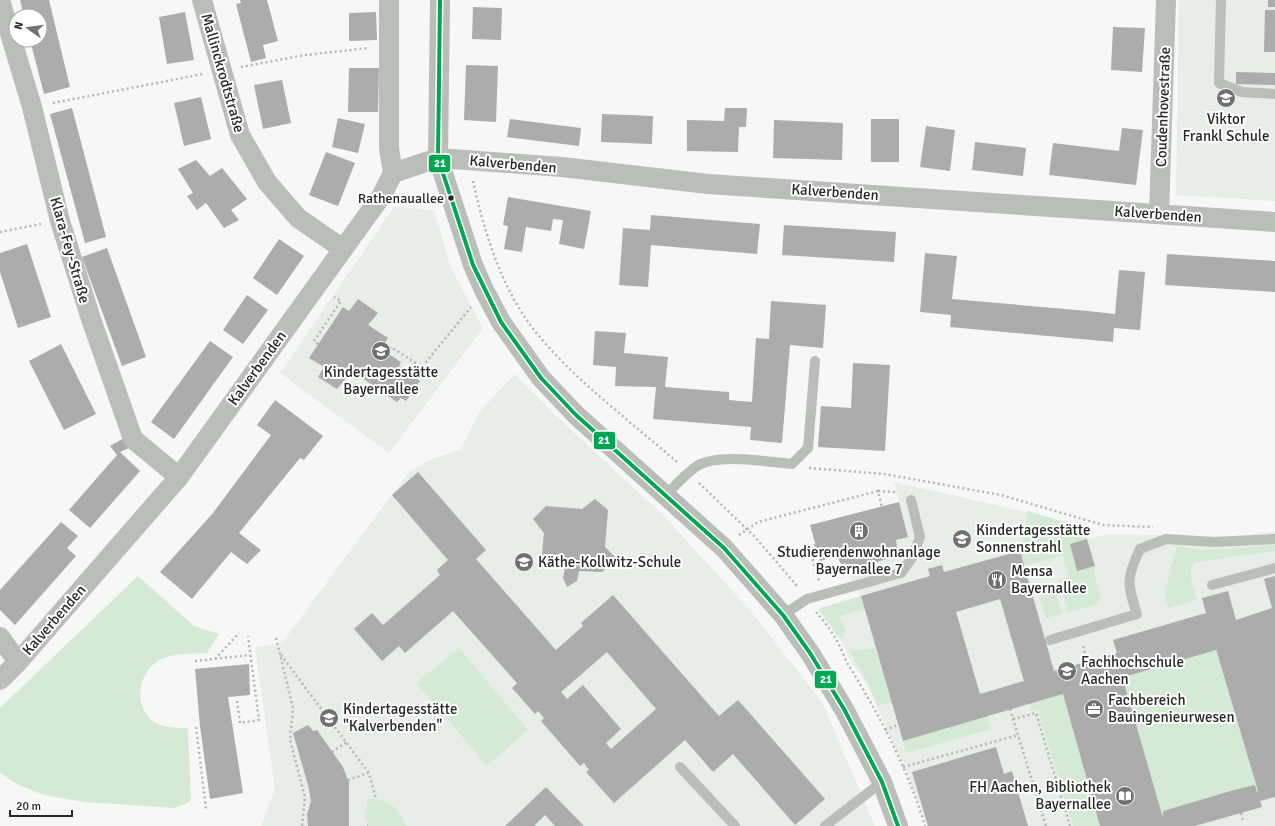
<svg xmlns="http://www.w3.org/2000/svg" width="1275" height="826" font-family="Signika,sans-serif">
  <rect width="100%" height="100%" fill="#f6f7f6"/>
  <g fill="#e7ede7">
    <path d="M1179,0H1275V201L1176,195Z"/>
    <path d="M394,207L434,210L450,266L483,328L389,453L280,373Z"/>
    <path d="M515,374L553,413L663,515L749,609L822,702L875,826H261L275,789L255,647L282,643L409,472L432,459L460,450L480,411Z"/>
    <path d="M894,482L1048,517L1084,528L1088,539L1107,534L1224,537L1275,532V826H927L907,773L867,685L849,658L840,639L818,609L860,596L837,556L908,537Z"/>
  </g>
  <g fill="#d4ead4">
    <path d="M1028,511L1084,528L1087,539L1070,544L1077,570L1095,566L1094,573L1101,599L1095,605L1068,612L1058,580L1069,577L1063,555L1024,566L1020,551Z"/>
    <path d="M1275,545V551L1195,562C1186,572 1194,588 1197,600L1168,608L1164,594L1177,546C1210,553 1242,547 1275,545Z"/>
    <path d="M138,576L194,626L219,634L207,653C194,654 179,653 167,657C138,665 129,709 158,724C167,728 178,728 188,728L191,801L175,808L84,802L44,795L17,784L0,773V708Z"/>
    <path d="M1052,582L1062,614L1046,618L1036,587Z"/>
    <path d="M861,596L864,609L839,616L846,630L844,637L840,639L818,609Z"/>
    <path d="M459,648L528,730L487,766L417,683Z"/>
    <path d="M875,648L892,702L878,706L869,685L849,651Z"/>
    <path d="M1216,650L1258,791L1257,792L1255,785L1163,811V818L1122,676L1124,677Z"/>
    <path d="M1063,694L1100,826H1073L1038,710L1032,712L1030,704Z"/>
    <path d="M987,716L991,729L906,753L903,741Z"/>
    <path d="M368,798C388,799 398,807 406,826H368L365,816Z"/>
  </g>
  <g fill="#abacab" fill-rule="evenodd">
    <path d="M20,0H49L70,87L44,94L30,40H40V16H24Z"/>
    <path d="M240,0H267L278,41L263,45L266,58L251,62L236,4L241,3Z"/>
    <rect x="1268" y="0" width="7" height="7"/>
    <path d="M473,7L502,8L501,40L472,39Z"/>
    <path d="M1265,10H1275V52H1264Z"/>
    <path d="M185,12L194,60L167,64L159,17Z"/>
    <path d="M376,12L377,40L349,41V13Z"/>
    <path d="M1113,27L1145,28L1142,72L1111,70Z"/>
    <path d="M466,65L498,66L496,122L464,120Z"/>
    <path d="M349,68H379L378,112H348Z"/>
    <path d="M1236,72L1275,73V85L1236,84Z"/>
    <path d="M282,80L291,123L263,129L254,85Z"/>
    <path d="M201,97L211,139L184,146L174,103Z"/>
    <path d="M72,108L106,237L85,243L50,114Z"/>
    <path d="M725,108H747L746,127H739L738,152L687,151V120L724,121Z"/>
    <path d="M602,114L653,116L652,144L601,142Z"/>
    <path d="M338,118L365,124L358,153L332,147Z"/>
    <path d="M510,119L581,128L579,146L507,137Z"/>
    <rect x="871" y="119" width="28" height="43"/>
    <path d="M774,120L843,123L842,160L773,158Z"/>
    <path d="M926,126L955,130L950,171L920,167Z"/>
    <path d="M1122,128L1143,130L1136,185L1049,175L1053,143L1119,151Z"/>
    <path d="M975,142L1026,148L1023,176L972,170Z"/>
    <path d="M326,152L355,163L338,206L309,195Z"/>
    <path d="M196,160L210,176L222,168L247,199L231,210L239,220L224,228L206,203L197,210L187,196L193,193L178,169Z"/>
    <path d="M508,197L591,211L584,249L559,244L563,220L553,219L551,231L526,227L522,252L504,249L508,226L503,225Z"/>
    <path d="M651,215L760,224L757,254L651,245L648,287L619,285L623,228L650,230Z"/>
    <path d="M784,225L896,232L894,262L782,255Z"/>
    <path d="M279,239L304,256L277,295L253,278Z"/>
    <path d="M27,244L51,317L18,328L0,272V253Z"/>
    <path d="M107,248L146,357L122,366L82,257Z"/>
    <path d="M925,253L957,256L952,299L1088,311L1115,314L1119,270L1145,272L1140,330L1114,328L1113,342L950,327L951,315L920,312Z"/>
    <path d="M1167,254L1275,261V292L1165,285Z"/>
    <path d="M247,295L268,310L243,344L223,330Z"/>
    <path d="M358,299L378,313L368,325L388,338L381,349L401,362L399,366L420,381L406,401L401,398L397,402L352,371L337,389L318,377L324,367L309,358L343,307L349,311Z"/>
    <path d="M771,301L826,305L823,348L790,345L782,443L750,440L751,427L653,419L656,387L615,386L616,367L593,365L595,331L626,333L624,353L668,357L665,387L729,392V400L752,402L756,338L769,339Z"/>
    <path d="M210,341L233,357L174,439L151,422Z"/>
    <path d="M61,344L96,414L64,430L29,361Z"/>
    <path d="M853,363L890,365L885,451L818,447L821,406L851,408Z"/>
    <path d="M275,400L323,436L304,460L300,458L239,533L261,550L247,564L231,552L192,599L160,572L213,513L271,435L257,425Z"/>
    <path d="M124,438L129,448L120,452L140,471L90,528L69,510L117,455L110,446Z"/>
    <path d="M418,472L486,550L476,559L556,650L583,626L581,623L613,595L719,716L738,700L825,799L795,825L733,754L713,772L685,740L614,803L586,772L589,770L584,763L580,766L541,721L544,718L538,711L535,714L512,688L517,683L453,611L405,653L399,646L382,661L354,629L372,613L383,625L440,575L437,570L448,560L392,495ZM607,652L656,709L611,749L606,743L621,729L583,685L567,699L561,692Z"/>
    <path d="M595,499L608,510L605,547L616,558L602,572L579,571L577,581L567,587L563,578L565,569L541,566L544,533L533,519L546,506L582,509Z"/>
    <path d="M899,502L908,537L896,540L898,555L850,571L845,563L841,564L837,556L820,561L810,525Z"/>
    <path d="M61,522L78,536L67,548L76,556L15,625L0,610V590Z"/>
    <path d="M1087,539L1095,566L1077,571L1070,544Z"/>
    <path d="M1020,551L1054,671L1117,653L1113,640L1206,613L1202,598L1228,591L1236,620L1272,608L1264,579L1275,576V797L1260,801L1262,807L1195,826H1100L1063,694L903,741L861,596L930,576L928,569L942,565L944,572ZM1000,599L1024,681L980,694L956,612ZM1216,649L1258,791L1257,792L1255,785L1234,790L1163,811V818L1122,676L1124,677L1216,650Z"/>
    <path d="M249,664L250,695L228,697L243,793L210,799L200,726L195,669Z"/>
    <path d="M308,725L313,731L317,730L343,767L349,783V826H308L307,815L311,801L308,785L293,733Z"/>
    <path d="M996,747L1004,774L1012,771L1028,826H928L912,772Z"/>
    <path d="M546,787L584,826H555L545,815L534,826H505Z"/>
  </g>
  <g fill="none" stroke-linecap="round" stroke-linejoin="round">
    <g stroke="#b3b6b3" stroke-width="2.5" stroke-dasharray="2 3" stroke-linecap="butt">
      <path d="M241,67L305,55L369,48"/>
      <path d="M53,103L203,74"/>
      <path d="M473,181C484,231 500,284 531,326C569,376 629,420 677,462"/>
      <path d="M0,232L41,224"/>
      <path d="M318,344L314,341L341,301L334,297"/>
      <path d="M387,353L391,347L422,367L471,307"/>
      <path d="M809,468L884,474L1001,495L1103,525L1153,527"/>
      <path d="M699,483L755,537L798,587"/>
      <path d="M878,491L896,492"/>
      <path d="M739,535L758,522L878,491L882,507"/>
      <path d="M816,545L809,547L819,581"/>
      <path d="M816,612C823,620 830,629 836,639C841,647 844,658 849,666C880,716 908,769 925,826"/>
      <path d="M276,638L293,708L290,740L305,797L302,826"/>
      <path d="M1083,646L1087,663"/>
      <path d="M281,655L369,773L376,799"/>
      <path d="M215,659L239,633"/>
      <path d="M195,661L250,655"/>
      <path d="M237,701L240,723L259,720L248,636"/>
      <path d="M1010,709L1046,826"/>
      <path d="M1013,719L1036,713L1070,826"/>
      <path d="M196,727L206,809"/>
      <path d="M885,730L898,725"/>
      <path d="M332,752L347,742"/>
      <path d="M903,767L1018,735"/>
      <path d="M348,780L368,773"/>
      <path d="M1241,813L1243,821"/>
      <path d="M367,826H368"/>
    </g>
    <g stroke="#b9beb9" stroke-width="10">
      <path d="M1221,0L1219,83L1242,92L1275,94"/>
      <path d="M666,495C676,485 685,474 697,466C719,453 767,462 792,464L808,448L815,361"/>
      <path d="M1212,585L1275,568"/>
      <path d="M783,615L807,599L901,573L912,558L920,537L911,500"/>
      <path d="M1050,640L1137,614C1127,584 1126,578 1140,549L1166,539L1214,542L1275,539"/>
      <path d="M680,767L735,826"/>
      <path d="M825,826L882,782"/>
    </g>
    <g stroke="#b9beb9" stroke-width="20">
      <path d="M0,0L32,107L60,221L91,319L133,439L179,477"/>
      <path d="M202,0L240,135L267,182L298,218L343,249"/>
      <path d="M389,0V148L393,173"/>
      <path d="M440,0L438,158L473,265L484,290L501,322L541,378L576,415L724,548L783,615L810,653L844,709L882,782L898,826"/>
      <path d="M1159,214L1166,0"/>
      <path d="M0,637L18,662"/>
      <path d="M0,680L18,662L179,477L382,195L393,173L438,158L562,167L708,184L1275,222"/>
    </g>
    <defs>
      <path id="bus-1" d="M440,0L438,158L473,265L501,322L541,378L576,415L724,548L783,615L810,653L844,709L882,782L898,826"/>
    </defs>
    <use href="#bus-1" stroke="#fff" stroke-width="7"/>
    <use href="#bus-1" stroke="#00a651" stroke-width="4"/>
  </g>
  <defs>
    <symbol id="school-disc" viewBox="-11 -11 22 22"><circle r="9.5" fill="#6f706f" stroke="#fff"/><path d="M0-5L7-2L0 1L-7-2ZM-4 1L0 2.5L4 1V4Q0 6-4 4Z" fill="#fff"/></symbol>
    <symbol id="building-disc" viewBox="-11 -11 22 22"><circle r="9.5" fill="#6f706f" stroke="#fff"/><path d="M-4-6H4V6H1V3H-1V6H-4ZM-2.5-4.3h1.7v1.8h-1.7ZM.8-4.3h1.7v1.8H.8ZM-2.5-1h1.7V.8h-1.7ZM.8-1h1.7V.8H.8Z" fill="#fff"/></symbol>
    <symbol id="restaurant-disc" viewBox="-11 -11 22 22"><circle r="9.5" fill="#6f706f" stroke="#fff"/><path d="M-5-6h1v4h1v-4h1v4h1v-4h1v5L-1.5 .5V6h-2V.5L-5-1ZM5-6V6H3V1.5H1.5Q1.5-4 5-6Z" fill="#fff"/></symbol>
    <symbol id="university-disc" viewBox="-11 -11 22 22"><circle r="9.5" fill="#6f706f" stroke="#fff"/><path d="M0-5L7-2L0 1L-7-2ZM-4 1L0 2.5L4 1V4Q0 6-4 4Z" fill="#fff"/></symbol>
    <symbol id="office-disc" viewBox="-11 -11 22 22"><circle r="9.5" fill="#6f706f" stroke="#fff"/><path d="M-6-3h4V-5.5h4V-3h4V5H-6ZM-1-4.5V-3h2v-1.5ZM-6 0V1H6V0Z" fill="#fff"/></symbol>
    <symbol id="library-disc" viewBox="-11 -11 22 22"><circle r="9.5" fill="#6f706f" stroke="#fff"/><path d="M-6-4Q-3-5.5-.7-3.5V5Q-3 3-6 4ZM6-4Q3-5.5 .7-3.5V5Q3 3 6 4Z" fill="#fff"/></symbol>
  </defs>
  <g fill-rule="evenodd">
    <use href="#school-disc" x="1215" y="87" width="22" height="22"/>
    <use href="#school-disc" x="370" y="340" width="22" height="22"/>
    <use href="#building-disc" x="848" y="520" width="22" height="22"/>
    <use href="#school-disc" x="951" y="528" width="22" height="22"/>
    <use href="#school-disc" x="513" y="551" width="22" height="22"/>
    <use href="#restaurant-disc" x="986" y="569" width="22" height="22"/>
    <use href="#university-disc" x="1056" y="660" width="22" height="22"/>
    <use href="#office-disc" x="1083" y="698" width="22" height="22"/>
    <use href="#school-disc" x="318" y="707" width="22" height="22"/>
    <use href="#library-disc" x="1114" y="785" width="22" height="22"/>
  </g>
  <circle fill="#272827" stroke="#fff" stroke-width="1.5" cx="451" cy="198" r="3.5"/>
  <g text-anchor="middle" stroke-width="4" stroke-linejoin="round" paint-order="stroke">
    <g font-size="14" fill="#272827" stroke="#fff" text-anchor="end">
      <text x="444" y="203">Rathenauallee</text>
    </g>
    <g font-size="15" fill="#272827" stroke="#fff">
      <text transform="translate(223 73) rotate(74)" y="5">Mallinckrodtstraße</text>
      <text transform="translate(1163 107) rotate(-88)" y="5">Coudenhovestraße</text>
      <text transform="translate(513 164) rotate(5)" y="5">Kalverbenden</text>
      <text transform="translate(835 192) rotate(4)" y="5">Kalverbenden</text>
      <text transform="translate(1158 214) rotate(4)" y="5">Kalverbenden</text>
      <text transform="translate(70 250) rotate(74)" y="5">Klara-Fey-Straße</text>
      <text transform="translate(257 368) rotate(-54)" y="5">Kalverbenden</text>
      <text transform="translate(54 620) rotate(-49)" y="5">Kalverbenden</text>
    </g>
    <g font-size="15" fill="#272827" stroke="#fff" text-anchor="start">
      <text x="1226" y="124" text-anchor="middle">Viktor<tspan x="1226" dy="17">Frankl Schule</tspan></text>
      <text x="381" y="377" text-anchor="middle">Kindertagesstätte<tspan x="381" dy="17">Bayernallee</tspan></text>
      <text x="976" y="535">Kindertagesstätte<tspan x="976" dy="17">Sonnenstrahl</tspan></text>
      <text x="859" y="557" text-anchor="middle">Studierendenwohnanlage<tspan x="859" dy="17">Bayernallee 7</tspan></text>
      <text x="538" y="567">Käthe-Kollwitz-Schule</text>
      <text x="1011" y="576">Mensa<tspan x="1011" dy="17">Bayernallee</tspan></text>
      <text x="1081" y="667">Fachhochschule<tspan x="1081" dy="17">Aachen</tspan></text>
      <text x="1108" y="705">Fachbereich<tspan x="1108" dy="17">Bauingenieurwesen</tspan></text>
      <text x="343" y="714">Kindertagesstätte<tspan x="343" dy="17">"Kalverbenden"</tspan></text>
      <text x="1111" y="792" text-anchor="end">FH Aachen, Bibliothek<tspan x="1111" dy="17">Bayernallee</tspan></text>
    </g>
  </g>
  <g stroke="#fff" stroke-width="1.5">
    <rect x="428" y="154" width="23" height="19" rx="4" fill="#00a651"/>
    <rect x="593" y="431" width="23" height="19" rx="4" fill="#00a651"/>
    <rect x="814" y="670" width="23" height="19" rx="4" fill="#00a651"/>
  </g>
  <g font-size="11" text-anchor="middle" font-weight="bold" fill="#fff">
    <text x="440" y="167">21</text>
    <text x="604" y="444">21</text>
    <text x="826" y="683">21</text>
  </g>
  <g transform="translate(28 28) rotate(284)"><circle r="19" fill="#ffffff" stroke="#a9a9a9"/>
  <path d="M0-3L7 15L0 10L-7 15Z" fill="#6f706f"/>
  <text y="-6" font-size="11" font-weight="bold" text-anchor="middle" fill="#272827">N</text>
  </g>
  <path d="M10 810v6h62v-6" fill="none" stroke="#272827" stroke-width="2"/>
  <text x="16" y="810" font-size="12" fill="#272827" stroke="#ffffff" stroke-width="3" paint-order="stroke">20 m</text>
</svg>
